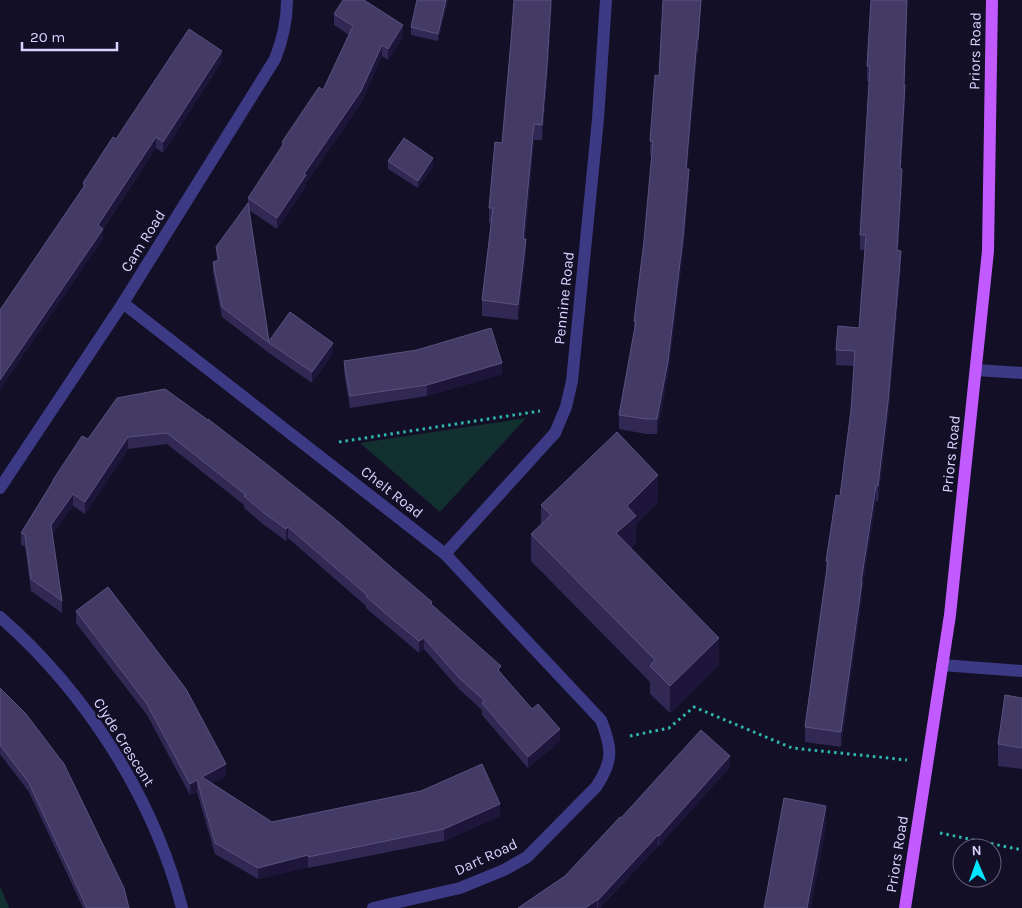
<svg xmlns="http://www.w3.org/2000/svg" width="1022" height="908" font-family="Karla,sans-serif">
  <rect width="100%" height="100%" fill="#130f26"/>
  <g fill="#12302f">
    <path d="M526,418L440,512L360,443Z"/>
    <path d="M0,886L9,908H0Z"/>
  </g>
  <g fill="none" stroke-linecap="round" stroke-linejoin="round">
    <g stroke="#2fb8b0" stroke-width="3" stroke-dasharray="2.5 4" stroke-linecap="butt">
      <path d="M339,442L540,411"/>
      <path d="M630,736L669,728L694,707L792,748L907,760"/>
      <path d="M940,833L1022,850"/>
    </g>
    <g stroke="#3d3a85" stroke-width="12">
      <path d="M123,303L445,554L601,720C612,748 614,760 596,787L527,857L504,870L460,888L373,908"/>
      <path d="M976,370L1022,373"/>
      <path d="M0,488L123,303L275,59C283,39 287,21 287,0"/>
      <path d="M445,554L555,433L566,407L572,381L598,119L606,0"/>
      <path d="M0,617C85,691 154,798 182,908"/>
      <path d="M942,665L1022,671"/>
    </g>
    <path stroke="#c25bff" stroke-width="12" d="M905,908L950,615L988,251L992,0"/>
  </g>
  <g fill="#312854">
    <path d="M448,0L438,41L411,35V27Z"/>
    <path d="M514,0H552L547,81L542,140H534L525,239L526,254L518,320L482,316V300L491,223H489V208L502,143L511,41Z"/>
    <path d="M701,0L698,53H697L687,169L689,183L683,252L668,375L657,434H646L619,429V415L634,331V321L644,241L652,155H650V141L659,76Z"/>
    <path d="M334,14L403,37L388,60L382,56L361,103L306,183V186L277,229L249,210L269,341L333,353L312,383L269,353L222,317L213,272V262L217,261L216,247L248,204V198L282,147V142L323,90L349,35L334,25Z"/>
    <path d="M907,15L904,85L905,100L901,169L902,184L898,250L901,266L888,417L878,501H876L862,589V597L841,747L805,742V727L821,611L826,574V561L840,496L851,410L854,366L836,365V350L859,328L865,250H860V235L869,81H867V66Z"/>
    <path d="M222,61L163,153L156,148L103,229V239L26,273L83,188V183L116,139Z"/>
    <path d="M388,161L433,166L418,188L388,169Z"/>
    <path d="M344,361L502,374L427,396L350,408L344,373Z"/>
    <path d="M117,398L432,605L501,673L560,741L528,768L482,715V710L459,689L424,649L419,653L386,625L366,608V606L288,538L286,541L264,525L244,508V505L167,444L128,449L85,514L73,506L52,535L62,601V613L31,591L25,547L21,545V533L53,482V480L88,439Z"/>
    <path d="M658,502L636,524V543L631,548L719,665L670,713L650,694V682L531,561V534L541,525V505Z"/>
    <path d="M76,611L226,776L212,783L272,822L500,816L444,841L308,868V867L258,879L215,854L197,792L190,795L147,715L76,623Z"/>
    <path d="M0,688L129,908H83L29,792L0,754Z"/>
    <path d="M1022,698V769L998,766V744Z"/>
    <path d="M730,767L659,846H658L600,908H518L565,876L621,818Z"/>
  </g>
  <g fill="#1d163a">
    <path d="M446,0H448L438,41V34Z"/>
    <path d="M551,0H552L547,81L542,140V125Z"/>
    <path d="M907,0V15L904,100V85Z"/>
    <path d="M403,25V37L388,60V49Z"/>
    <path d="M697,39V53L686,183V169Z"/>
    <path d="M382,45V56L361,103L306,183V186L277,229V218Z"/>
    <path d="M222,51V61L163,153V142Z"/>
    <path d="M905,85V100L900,184V169Z"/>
    <path d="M534,124V140L523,254V239Z"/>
    <path d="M156,137V148L98,236V225Z"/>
    <path d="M433,158V166L418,188V181Z"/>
    <path d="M689,169V183L683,252L668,375L657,434V419Z"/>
    <path d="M902,169V184L897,265V250Z"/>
    <path d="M103,229V239L0,390V380Z"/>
    <path d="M526,239V254L518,320V305Z"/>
    <path d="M901,251V266L888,417L878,501V486Z"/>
    <path d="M333,343V353L312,383V372Z"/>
    <path d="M502,363V374L427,396V385Z"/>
    <path d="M128,437V449L85,514V502Z"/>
    <path d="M658,475V502L636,524V543L616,561V533L627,506Z"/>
    <path d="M876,486V501L862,589V597L841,747V732L861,582Z"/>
    <path d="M73,494V506L51,537V525Z"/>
    <path d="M288,527V538L286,541V529Z"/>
    <path d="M424,638V649L419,653V641Z"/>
    <path d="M719,638V665L670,713V686Z"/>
    <path d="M560,729V741L528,768V757Z"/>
    <path d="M730,756V767L659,846V836Z"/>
    <path d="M226,764V776L202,789V777Z"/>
    <path d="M197,780V792L190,795V784Z"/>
    <path d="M500,804V816L444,841V829Z"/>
    <path d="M826,806V828L811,908H807Z"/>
    <path d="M658,835V846L600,908H598V900Z"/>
    <path d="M308,855V867L258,879V868Z"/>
    <path d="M597,900V908H585Z"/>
  </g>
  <g fill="#433a66" stroke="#5a527e">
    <path d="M343,0H364L403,25L388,49L382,45L361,91L304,174L306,175L277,218L248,198L284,143L282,142L319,87L323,90L353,26L334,14Z"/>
    <path d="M417,0H446L438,34L411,27Z"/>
    <path d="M514,0H551L547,66L542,125L534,124L523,239H526L518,305L482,300L493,208H489L495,142L502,143L511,41Z"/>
    <path d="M663,0H701L698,39H697L686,169H689L683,238L668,361L657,419H646L619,415L636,321H634L644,241L653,141H650L655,75L659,76Z"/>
    <path d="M871,0H907L904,85H905L900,169H902L897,250L901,251L888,402L878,486H876L861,582H862L841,732L805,727L821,611L828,561H826L836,495L840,496L851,410L855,351L836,350L838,326L859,328L866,235H860L870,66H867Z"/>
    <path d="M189,29L222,51L163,142L156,137L98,225L103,229L0,380V310L85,185L83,183L113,137L116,139Z"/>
    <path d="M404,138L433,158L418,181L388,161Z"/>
    <path d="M248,203L269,341L290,312L333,343L312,372L269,343L222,307L213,262L219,260L216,247Z"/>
    <path d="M491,328L502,363L427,385L350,396L344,361L417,350Z"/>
    <path d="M165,389L208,420V419L269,466L334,518L391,567L432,602L431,604L501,666L498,670L532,709L538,704L560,729L528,757L482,703L485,701L459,678L424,638L419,641L386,614L366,596L367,595L288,527L286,529L264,513L244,496L246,495L167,433L128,437L85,502L73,494L51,525L62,601L31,579L25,535L21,533L53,481V480L82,436L88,439L117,398Z"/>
    <path d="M617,432L658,475L627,506L636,516L616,533L719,638L670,686L650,666L655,660L531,534L551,515L541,505Z"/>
    <path d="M108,587L186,689L226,764L202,777L272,822L421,791L482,764L500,804L444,829L308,857V855L258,868L215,843L197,780L190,784L147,704L76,611Z"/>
    <path d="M0,688L26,714L64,764L124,888L129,908H87L29,783L0,745Z"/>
    <path d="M1005,695L1022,698V748L998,744Z"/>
    <path d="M701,730L730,756L659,836L658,835L598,900H597L585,908H518L565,876L620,817L621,818Z"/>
    <path d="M784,798L826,806L807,908H764Z"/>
  </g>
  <g text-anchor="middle" stroke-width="4.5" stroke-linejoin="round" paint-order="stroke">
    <g font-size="15" fill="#d9d4ff" stroke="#130f26">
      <text transform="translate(975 51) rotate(-89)" y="5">Priors Road</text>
      <text transform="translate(143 241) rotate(-58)" y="5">Cam Road</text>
      <text transform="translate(564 298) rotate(-84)" y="5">Pennine Road</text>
      <text transform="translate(951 454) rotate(-84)" y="5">Priors Road</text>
      <text transform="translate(392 492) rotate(38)" y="5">Chelt Road</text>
      <text transform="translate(124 742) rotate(58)" y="5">Clyde Crescent</text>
      <text transform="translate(897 854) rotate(-81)" y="5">Priors Road</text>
      <text transform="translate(486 857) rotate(-25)" y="5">Dart Road</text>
    </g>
  </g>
  <g transform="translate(977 863) rotate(358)"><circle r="24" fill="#130f26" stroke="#625e7d"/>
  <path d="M0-4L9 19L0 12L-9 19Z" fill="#00e5ff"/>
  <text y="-8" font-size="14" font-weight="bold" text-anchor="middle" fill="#d9d4ff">N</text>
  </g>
  <path d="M22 42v8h95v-8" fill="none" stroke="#d9d4ff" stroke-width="2.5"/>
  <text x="30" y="42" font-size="15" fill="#d9d4ff" stroke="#130f26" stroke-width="4" paint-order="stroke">20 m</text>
</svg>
